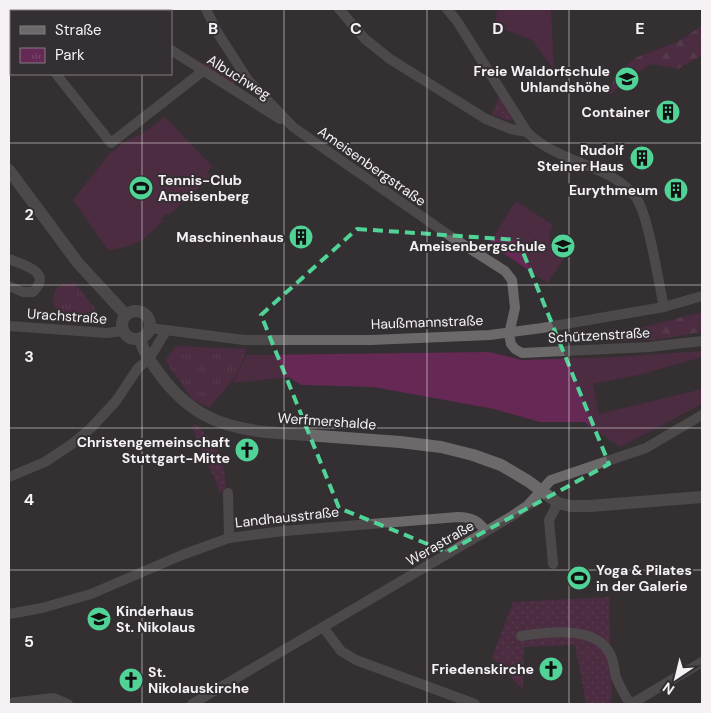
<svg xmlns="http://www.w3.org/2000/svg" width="711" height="713" font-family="'DM Sans',sans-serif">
  <defs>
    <pattern id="grass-dots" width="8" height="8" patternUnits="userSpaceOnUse" patternTransform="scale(1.25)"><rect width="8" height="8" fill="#662854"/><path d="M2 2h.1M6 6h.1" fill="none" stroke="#7c486d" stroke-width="1.8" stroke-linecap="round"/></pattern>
    <pattern id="forest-firs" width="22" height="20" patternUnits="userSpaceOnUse" patternTransform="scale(1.25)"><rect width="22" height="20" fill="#662854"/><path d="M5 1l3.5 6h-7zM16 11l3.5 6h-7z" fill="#7c486d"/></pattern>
    <pattern id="park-tufts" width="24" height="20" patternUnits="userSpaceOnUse" patternTransform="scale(1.25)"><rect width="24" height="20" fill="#662854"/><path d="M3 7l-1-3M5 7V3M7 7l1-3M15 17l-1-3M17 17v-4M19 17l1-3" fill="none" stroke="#7c486d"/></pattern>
  </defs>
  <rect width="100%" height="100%" fill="#342f32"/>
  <g fill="url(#grass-dots)">
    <path d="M214,53L235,83V85L201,66Z"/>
    <path d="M499,97L512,118L510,121L492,115Z"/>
    <path d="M195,424C218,445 225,460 226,490L220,492L192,427Z"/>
    <path d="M609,597L612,701L608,704H586L575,645L524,647L523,690L492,657L513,602Z"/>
  </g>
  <g fill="url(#forest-firs)">
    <path d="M702,26V55L678,69L651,64L620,85L612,94H608L616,74L637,57L677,42Z"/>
    <path d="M702,312V332L656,340L549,342L640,328Z"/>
  </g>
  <g fill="url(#park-tufts)">
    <path d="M74,282L96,310L92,319L61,315L62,310L56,309L52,303L56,289L64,283L69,285Z"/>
    <path d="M176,346L247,349L236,376L209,408L192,399L165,361Z"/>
  </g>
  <g fill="#662854">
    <path d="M497,9H551L554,70L532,40L495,26Z"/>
    <path d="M165,117L213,167L207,172L212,176L169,215L167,213L161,219L163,221C142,241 138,246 108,250L73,200L110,153L127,140L140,135Z"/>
    <path d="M516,201L553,225C546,239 550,252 564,258L548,283L489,244Z"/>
    <path d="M702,351V357L643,374L593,384L599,414L702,389V404L620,447L584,422H540L494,409L373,387L301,385L289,377L233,383L246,355L489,352L522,360L615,357Z"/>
  </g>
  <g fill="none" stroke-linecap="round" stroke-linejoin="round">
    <g stroke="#6b696a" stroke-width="10">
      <path d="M109,9L113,11"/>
      <path d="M206,9L217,32L248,80L293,127L453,238L505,271L512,280L515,308L509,334L511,344L515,349L522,353L649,347L702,341"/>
      <path d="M339,9L365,39L390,59L486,119L511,129L527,132"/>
      <path d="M447,9L457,21L527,132C547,152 573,159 598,170C612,176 625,184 635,196C649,215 658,281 664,307"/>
      <path d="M171,50L280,119"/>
      <path d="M56,74L111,143L203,71"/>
      <path d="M9,259C24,265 53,272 33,292H23L9,286"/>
      <path d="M9,326L107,333L122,331"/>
      <path d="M150,328L244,340H371L490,335L542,328L664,307L702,296"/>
      <path d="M9,477L45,462L72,444L91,428L116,401L138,368L149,359L166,331"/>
      <path d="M228,493L229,538"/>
      <path d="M553,564L549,520L558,503"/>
      <path d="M9,614L42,608L91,594L182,555L229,538L284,531L458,517C472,517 478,521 486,531"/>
      <path d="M323,627L341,651L356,660L475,704"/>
      <path d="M521,636C546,632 597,625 610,654C614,661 614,669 616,677C619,686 625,695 630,704"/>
      <path d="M9,703L54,698L68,704"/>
      <path d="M192,704L512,516L528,505L551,480L646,448L702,415"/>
      <path d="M631,704L702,662"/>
    </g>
    <g stroke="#6b696a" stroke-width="12">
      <path d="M9,170L78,263L126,315"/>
      <circle cx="136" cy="325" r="14"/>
      <path d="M140,339C143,352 151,362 159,373C187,412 218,427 266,432L400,442L441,447L473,455L501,465L528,481L558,503L571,506H590L702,497"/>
    </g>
  </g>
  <path d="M0 0H711V713H0ZM357,229L518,240L609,464L447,552L339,508L261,315Z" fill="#342f32" fill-opacity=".55" fill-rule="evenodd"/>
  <path fill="none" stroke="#51d397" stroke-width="4" stroke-dasharray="10 6" stroke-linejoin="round" d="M357,229L518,240L609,464L447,552L339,508L261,315Z"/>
  <path fill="none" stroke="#f5f1f4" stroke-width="1" stroke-opacity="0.55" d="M142,9V11M284,9V704M427,9V704M569,9V704M142,74V704M9,143H702M9,285H702M9,428H702M9,570H702"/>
  <defs>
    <symbol id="school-disc" viewBox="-11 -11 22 22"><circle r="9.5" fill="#51d397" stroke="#342f32"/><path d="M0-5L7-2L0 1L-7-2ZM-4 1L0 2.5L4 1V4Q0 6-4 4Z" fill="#111"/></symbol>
    <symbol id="building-disc" viewBox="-11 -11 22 22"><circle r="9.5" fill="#51d397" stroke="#342f32"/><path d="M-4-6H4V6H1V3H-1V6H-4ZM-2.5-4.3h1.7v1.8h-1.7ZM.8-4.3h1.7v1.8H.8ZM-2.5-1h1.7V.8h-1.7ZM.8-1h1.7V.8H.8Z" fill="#111"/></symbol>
    <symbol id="stadium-disc" viewBox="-11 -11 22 22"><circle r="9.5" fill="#51d397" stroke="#342f32"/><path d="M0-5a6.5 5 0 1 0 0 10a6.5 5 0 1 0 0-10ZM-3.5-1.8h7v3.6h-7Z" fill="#111"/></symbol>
    <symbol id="church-disc" viewBox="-11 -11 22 22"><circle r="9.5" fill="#51d397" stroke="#342f32"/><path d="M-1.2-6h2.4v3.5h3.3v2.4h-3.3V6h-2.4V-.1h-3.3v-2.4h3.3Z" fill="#111"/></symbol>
  </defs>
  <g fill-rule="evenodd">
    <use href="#school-disc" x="613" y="65" width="28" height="28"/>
    <use href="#building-disc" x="654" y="98" width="28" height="28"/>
    <use href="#building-disc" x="628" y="144" width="28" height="28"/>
    <use href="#stadium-disc" x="127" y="174" width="28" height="28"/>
    <use href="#building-disc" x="662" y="176" width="28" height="28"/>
    <use href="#building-disc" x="287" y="223" width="28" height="28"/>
    <use href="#school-disc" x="549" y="232" width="28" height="28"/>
    <use href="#church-disc" x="233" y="436" width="28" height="28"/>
    <use href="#stadium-disc" x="565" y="564" width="28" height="28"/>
    <use href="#school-disc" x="85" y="605" width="28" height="28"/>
    <use href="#church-disc" x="537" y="655" width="28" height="28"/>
    <use href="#church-disc" x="117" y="666" width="28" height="28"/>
  </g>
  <g text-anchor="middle" stroke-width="4" stroke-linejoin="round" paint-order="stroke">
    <g font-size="14" font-weight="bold" fill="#f5f1f4" stroke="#342f32" text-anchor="end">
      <text x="610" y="76">Freie Waldorfschule<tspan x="610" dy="16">Uhlandshöhe</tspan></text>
      <text x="650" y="117">Container</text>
      <text x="624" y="155">Rudolf<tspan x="624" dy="16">Steiner Haus</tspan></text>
      <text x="158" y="185" text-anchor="start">Tennis-Club<tspan x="158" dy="16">Ameisenberg</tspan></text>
      <text x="658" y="195">Eurythmeum</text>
      <text x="284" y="242">Maschinenhaus</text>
      <text x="546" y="251">Ameisenbergschule</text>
      <text x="230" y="447">Christengemeinschaft<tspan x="230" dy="16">Stuttgart-Mitte</tspan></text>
      <text x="596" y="575" text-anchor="start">Yoga &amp; Pilates<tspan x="596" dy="16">in der Galerie</tspan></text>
      <text x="116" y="616" text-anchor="start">Kinderhaus<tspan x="116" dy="16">St. Nikolaus</tspan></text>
      <text x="534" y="674">Friedenskirche</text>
      <text x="148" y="677" text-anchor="start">St.<tspan x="148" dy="16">Nikolauskirche</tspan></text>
    </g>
    <g font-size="14" fill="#f5f1f4" stroke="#342f32">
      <text transform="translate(239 77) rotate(32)" y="5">Albuchweg</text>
      <text transform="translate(372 166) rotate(35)" y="5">Ameisenbergstraße</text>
      <text transform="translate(67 316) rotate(4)" y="5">Urachstraße</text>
      <text transform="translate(427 322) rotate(-2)" y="5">Haußmannstraße</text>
      <text transform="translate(599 335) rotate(-3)" y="5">Schützenstraße</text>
      <text transform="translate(327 421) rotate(4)" y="5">Werfmershalde</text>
      <text transform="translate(287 517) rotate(-6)" y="5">Landhausstraße</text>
      <text transform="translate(440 543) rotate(-30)" y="5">Werastraße</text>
    </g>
  </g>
  <g font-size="16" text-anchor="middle" font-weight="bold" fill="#f5f1f4" stroke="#342f32" stroke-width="4" stroke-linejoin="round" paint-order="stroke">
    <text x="213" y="34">B</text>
    <text x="356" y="34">C</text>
    <text x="498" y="34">D</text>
    <text x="640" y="34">E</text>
    <text x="29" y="220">2</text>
    <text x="29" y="362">3</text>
    <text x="29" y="505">4</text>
    <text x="29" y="647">5</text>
  </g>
  <rect width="711" height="713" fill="none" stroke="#f5f1f4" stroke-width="20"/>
  <rect x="10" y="10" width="162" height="65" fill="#342f32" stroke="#817d80"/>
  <rect x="20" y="26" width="25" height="8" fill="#6b696a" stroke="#817d80"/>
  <text x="55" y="35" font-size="15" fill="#f5f1f4">Straße</text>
  <rect x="20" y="48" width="25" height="15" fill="url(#park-tufts)" stroke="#817d80"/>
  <text x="55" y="60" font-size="15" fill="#f5f1f4">Park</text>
  <g transform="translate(676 678) rotate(215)" stroke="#342f32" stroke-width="4" paint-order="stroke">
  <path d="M0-4L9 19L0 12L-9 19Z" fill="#f5f1f4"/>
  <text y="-8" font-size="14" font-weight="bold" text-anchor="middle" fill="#f5f1f4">N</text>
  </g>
</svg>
